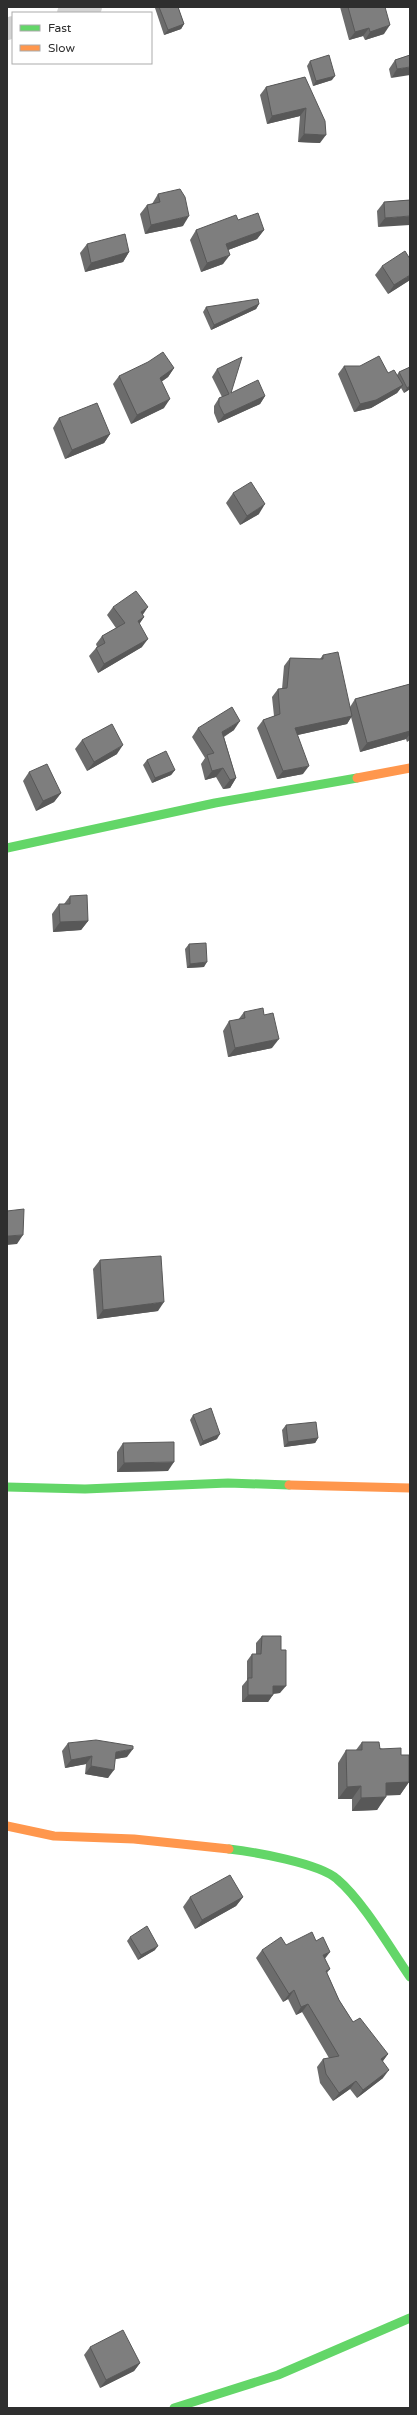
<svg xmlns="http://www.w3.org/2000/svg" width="417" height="2415" font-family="'Varela Round',sans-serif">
  <rect width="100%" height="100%" fill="#fff"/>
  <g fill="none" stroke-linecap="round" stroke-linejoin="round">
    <g stroke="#d3d3d3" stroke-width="22">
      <path d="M68,13L91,7"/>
      <path d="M7,29L13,27"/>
    </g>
    <g stroke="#63d668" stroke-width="9">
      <path d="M7,848L215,803L357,778"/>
      <path d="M7,1487L85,1489L228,1483L289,1485"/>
      <path d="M229,1849C254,1852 319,1863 337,1879C363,1901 390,1948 410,1977"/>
      <path d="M174,2408L278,2375L410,2318"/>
    </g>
    <g stroke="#ff974d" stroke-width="9">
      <path d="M357,778L410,768"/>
      <path d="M289,1485L410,1488"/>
      <path d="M7,1826L54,1836L134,1839L229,1849"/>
    </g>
  </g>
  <g fill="#6c6c6c">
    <path d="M155,7H178L184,24L181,29L164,35L155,8Z"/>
    <path d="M340,7H385L384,34L365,40L363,36L349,40Z"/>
    <path d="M410,55L391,78L389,69L395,60Z"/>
    <path d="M310,61L332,80L313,86L307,66Z"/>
    <path d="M305,77L320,143L298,142L300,116L267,124L260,95L266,87Z"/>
    <path d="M158,194L183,226L145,234L140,214L147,205L152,204Z"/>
    <path d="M410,200L378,227L377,211L384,202Z"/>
    <path d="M238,220L264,230L257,239L228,250L223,264L201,272L190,240L196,230Z"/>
    <path d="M87,244L129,252L123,262L85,272L80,253Z"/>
    <path d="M382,266L410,280L388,294L375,275Z"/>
    <path d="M259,304L256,309L211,330L203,312L206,307Z"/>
    <path d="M344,366L397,375L399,372L410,367V389L404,393L401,388L397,393L371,408L354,412L338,374Z"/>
    <path d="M174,368L168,377L161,382L164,408L131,424L113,384L119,376Z"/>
    <path d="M217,369L231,393L265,396L260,404L218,423L214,413V406L219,398L222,397L212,377Z"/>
    <path d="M59,418L110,434L104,443L65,459L53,428Z"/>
    <path d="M233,493L259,514L240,525L226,503Z"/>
    <path d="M113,607L142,615L144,617L139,624L142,647L98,673L89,656L96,648L97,647L96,644L102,636L116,628L107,615Z"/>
    <path d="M323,655L350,707L355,699L410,684V740L407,742L406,739L360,752L351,717L347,724L297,735L303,774L277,779L257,728L263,720L274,716L272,697L278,689H282L284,666L290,658L320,659Z"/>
    <path d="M198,728L234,730L224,737L236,778L230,788L223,789L216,777L205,780L201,764L205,758L192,737Z"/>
    <path d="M82,740L117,754L87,771L75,749Z"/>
    <path d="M147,760L175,770L171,775L152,783L143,765Z"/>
    <path d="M29,772L61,793L54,802L36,811L23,781Z"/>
    <path d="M70,896L88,921L81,930L53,932L52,914L59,904H64Z"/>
    <path d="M189,944L204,967L187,968L185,949Z"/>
    <path d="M244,1012L264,1015L272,1048L228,1057L223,1031L229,1021L238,1020Z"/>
    <path d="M100,1260L158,1311L97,1319L93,1269Z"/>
    <path d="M193,1415L217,1439L200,1446L190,1420Z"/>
    <path d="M286,1425L318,1438L315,1443L284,1447L282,1430Z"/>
    <path d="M123,1443L168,1471L117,1472V1452Z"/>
    <path d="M262,1636L280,1693L273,1694L268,1702H242V1686L247,1680V1661L252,1654H256V1643Z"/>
    <path d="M362,1742L401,1755L409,1782L400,1795H386L377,1810L352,1811V1799H338V1763L346,1750H356Z"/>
    <path d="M68,1743L127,1757L115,1759L108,1778L85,1774L86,1764L65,1768L62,1751Z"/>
    <path d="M190,1897H243L236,1906L195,1929L183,1907Z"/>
    <path d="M130,1937L155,1950L138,1960L127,1941Z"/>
    <path d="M286,1945L325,1959L330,1969L327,1973L339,2000L353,2022L388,2054L383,2061V2078L357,2098L350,2089L333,2101L320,2083L317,2067L323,2059L329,2058L302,2012L296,2015L288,1999L283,2002L256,1958L262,1950Z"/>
    <path d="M90,2347L140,2363L134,2371L100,2388L84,2355Z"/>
  </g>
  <g fill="#585858">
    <path d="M184,24L181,29L164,35L168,30Z"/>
    <path d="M390,25L384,34L365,40L370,32Z"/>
    <path d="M369,28L363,36L349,40L355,32Z"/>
    <path d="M410,67V75L391,78L397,69Z"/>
    <path d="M335,76L332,80L313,86L316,81Z"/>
    <path d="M306,108L300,116L267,124L272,116Z"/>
    <path d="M304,134L326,135L320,143L298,142Z"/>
    <path d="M189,216L183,226L145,234L151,225Z"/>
    <path d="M410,216V225L378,227L385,218Z"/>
    <path d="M264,230L257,239L220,253L226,244Z"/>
    <path d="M129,252L123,262L85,272L91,263Z"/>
    <path d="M230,255L223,264L201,272L207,263Z"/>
    <path d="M410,275V280L388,294L394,285Z"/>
    <path d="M259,304L256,309L211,330L214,325Z"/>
    <path d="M174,368L168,377L154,387L160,378Z"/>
    <path d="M403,385L397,393L371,408L354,412L360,404Z"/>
    <path d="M410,386V389L404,393L407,388Z"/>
    <path d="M265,396L260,404L218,423L224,415Z"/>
    <path d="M170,399L164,408L131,424L137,415Z"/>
    <path d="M110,434L104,443L65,459L72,450Z"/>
    <path d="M265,504L259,514L240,525L247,516Z"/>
    <path d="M148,607L142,616L141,612Z"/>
    <path d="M144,617L138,626V621Z"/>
    <path d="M148,639L142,647L98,673L104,664Z"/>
    <path d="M352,716L347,724L289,737L295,728Z"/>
    <path d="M240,721L234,730L216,741L222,732Z"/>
    <path d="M410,731V734L406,739L360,752L367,743Z"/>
    <path d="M123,745L117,754L87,771L94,762Z"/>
    <path d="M309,766L303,774L277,779L283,771Z"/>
    <path d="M223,768L216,777L205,780L212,771Z"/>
    <path d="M175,770L171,775L152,783L155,778Z"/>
    <path d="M236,778L230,788L223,789L230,780Z"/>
    <path d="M61,793L54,802L36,811L43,801Z"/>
    <path d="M88,921L81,930L53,932L60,922Z"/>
    <path d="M207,962L204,967L187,968L190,964Z"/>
    <path d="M279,1039L272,1048L228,1057L235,1048Z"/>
    <path d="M23,1235L17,1244L7,1245V1236Z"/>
    <path d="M164,1302L158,1311L97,1319L103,1310Z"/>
    <path d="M220,1434L217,1439L200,1446L203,1441Z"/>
    <path d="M318,1438L315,1443L284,1447L288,1442Z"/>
    <path d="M174,1462L168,1471L117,1472L124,1463Z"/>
    <path d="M273,1686H286L280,1693L268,1694Z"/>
    <path d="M248,1695H273L268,1702H242Z"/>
    <path d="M133,1749L127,1757L110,1760L116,1752Z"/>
    <path d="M92,1756L86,1764L65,1768L71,1760Z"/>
    <path d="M91,1766L114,1770L108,1778L85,1774Z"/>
    <path d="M409,1782L400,1795L377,1796L386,1783Z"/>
    <path d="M361,1786L352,1799H338L347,1787Z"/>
    <path d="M386,1797L377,1810L352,1811L361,1798Z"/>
    <path d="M243,1897L236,1906L195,1929L202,1920Z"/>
    <path d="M158,1946L155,1950L138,1960L141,1955Z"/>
    <path d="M330,1952L324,1960L323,1955Z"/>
    <path d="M294,1990L288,1999L283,2002L289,1994Z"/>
    <path d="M308,2004L302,2012L296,2015L301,2007Z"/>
    <path d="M388,2054L382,2062L381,2059Z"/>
    <path d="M389,2070L383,2078L357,2098L363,2090Z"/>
    <path d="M356,2081L350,2089L333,2101L339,2093Z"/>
    <path d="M140,2363L134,2371L100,2388L106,2380Z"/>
  </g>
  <g fill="#7e7e7e" stroke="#585858">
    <path d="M159,7H178L184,24L168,30Z"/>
    <path d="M348,7H385L390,25L370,32L369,28L355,32Z"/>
    <path d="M329,55L335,76L316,81L310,61Z"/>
    <path d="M410,55V67L397,69L395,60Z"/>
    <path d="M305,77L325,121L326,135L304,134L306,108L272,116L266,87Z"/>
    <path d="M180,189L185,197L189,216L151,225L147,205L160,202L158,194Z"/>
    <path d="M410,200V216L385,218L384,202Z"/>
    <path d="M258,213L264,230L226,244L230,255L207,263L196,230L236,215L238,220Z"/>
    <path d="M125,234L129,252L91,263L87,244Z"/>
    <path d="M405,251L410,259V275L394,285L382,266Z"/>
    <path d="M258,299L259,304L214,325L206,307Z"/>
    <path d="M163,352L174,368L160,378L170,399L137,415L119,376L148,362Z"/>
    <path d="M379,356L388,373L394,370L403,385L376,400L360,404L344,366H360Z"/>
    <path d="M242,357L231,393L258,380L265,396L224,415L219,405V398L229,394L217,369Z"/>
    <path d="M410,367V386L407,388L399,372Z"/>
    <path d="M97,403L110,434L72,450L59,418Z"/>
    <path d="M251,482L265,504L247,516L233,493Z"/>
    <path d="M136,591L148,607L141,612L144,617L138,621L148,639L104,664L96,648L105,643L102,636L125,623L113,607Z"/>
    <path d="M338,652L352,716L295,728L309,766L283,771L263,720L280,714L278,689L287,688L290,658L323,659V655Z"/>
    <path d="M410,684V731L367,743L355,699Z"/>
    <path d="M232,707L240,721L222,732L236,778L230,780L223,768L212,771L207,755L214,753L198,728Z"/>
    <path d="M112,724L123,745L94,762L82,740Z"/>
    <path d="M166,751L175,770L155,778L147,760Z"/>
    <path d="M47,764L61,793L43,801L29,772Z"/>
    <path d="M87,895L88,921L60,922L59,904H70V896Z"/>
    <path d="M206,943L207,962L190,964L189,944Z"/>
    <path d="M263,1008L264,1015L273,1013L279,1039L235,1048L229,1021L245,1018L244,1012Z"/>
    <path d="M24,1209L23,1235L7,1236V1211Z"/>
    <path d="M161,1256L164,1302L103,1310L100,1260Z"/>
    <path d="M211,1408L220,1434L203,1441L193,1415Z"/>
    <path d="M316,1422L318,1438L288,1442L286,1425Z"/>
    <path d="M174,1442V1462L124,1463L123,1443Z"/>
    <path d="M262,1636H281V1650H286V1686H273V1695H248V1678H252V1654H261Z"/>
    <path d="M96,1740L133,1746V1749L116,1752L114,1770L91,1766L92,1756L71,1760L68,1743Z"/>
    <path d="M362,1742H379L380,1749L401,1748V1755H409V1782L386,1783V1797L361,1798V1786L347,1787L346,1750H362Z"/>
    <path d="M230,1875L243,1897L202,1920L190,1897Z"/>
    <path d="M147,1926L158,1946L141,1955L130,1937Z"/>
    <path d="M312,1932L316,1941L323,1937L330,1952L323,1955L330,1969L326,1971L339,2000L353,2022L360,2018L388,2054L381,2059L389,2070L363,2090L356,2081L339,2093L326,2074L323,2059L339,2056L308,2004L301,2007L294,1990L289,1994L262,1950L281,1937L286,1945Z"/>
    <path d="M123,2330L140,2363L106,2380L90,2347Z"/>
  </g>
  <rect width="417" height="2415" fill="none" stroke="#2e2e2e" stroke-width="16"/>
  <rect x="12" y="12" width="140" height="52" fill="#ffffff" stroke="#ababab"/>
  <rect x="20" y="25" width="20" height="6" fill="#63d668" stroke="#ababab"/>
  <text x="48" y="32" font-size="12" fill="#2e2e2e">Fast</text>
  <rect x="20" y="45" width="20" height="6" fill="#ff974d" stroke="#ababab"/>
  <text x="48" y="52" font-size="12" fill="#2e2e2e">Slow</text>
</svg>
